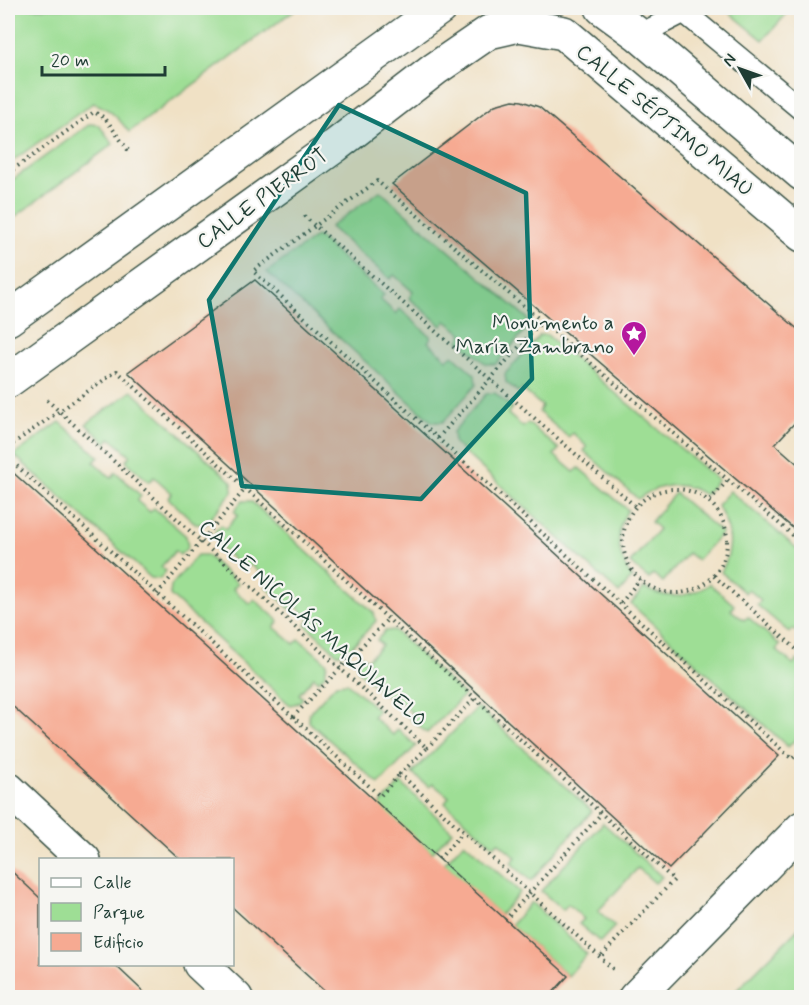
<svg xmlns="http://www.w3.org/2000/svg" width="809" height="1005" font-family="Mynerve,sans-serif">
  <rect width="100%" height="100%" fill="#f6f6f2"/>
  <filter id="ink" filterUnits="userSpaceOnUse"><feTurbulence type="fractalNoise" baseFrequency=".0167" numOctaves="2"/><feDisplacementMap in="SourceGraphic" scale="12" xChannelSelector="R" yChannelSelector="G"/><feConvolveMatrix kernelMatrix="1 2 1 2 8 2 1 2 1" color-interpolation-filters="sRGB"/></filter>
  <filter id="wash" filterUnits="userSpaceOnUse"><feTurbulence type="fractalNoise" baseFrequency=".008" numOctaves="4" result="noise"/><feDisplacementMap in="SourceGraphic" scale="24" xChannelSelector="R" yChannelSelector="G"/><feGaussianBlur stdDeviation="1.35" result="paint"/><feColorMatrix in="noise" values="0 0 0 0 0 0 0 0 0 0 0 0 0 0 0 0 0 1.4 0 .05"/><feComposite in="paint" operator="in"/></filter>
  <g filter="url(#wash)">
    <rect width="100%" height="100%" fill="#f0e1c5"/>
    <g fill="#9ede95" stroke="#5e8e64" stroke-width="1.5">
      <path d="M12,8H297L129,132C119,119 110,108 93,103L8,164V10Z"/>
      <path d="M724,8H792L763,40Z"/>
      <path d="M90,124L99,125L113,144L8,222V183Z"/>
      <path d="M380,191L527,318L528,327L496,364H486L459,341L463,334L446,321L442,326L409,298L413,292L394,275L390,279L330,227Z"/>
      <path d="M317,236L384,295L380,299L396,314L400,309L431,337L428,342L447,359L453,355L475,375L476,385L443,422H432L267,272Z"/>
      <path d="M540,335H547L718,480L705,495C684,480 657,484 638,499L584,451L587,447L573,433L568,437L539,412L542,406L522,389L518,392L506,382L505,374Z"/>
      <path d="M132,391L232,482V492L206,524H196L168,498L172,493L154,477L149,482L126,461L130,455L110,438L106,443L86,424Z"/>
      <path d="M495,393L512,408L508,414L523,427L528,423L559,449L554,455L574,472L579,468L628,510C613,532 618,557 632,578L619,593L454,443L453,432L486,394Z"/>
      <path d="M60,422L99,457L94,462L111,478L116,472L141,496L137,501L150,512L154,508L186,536L188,547L180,555L175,551L161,567L166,571L160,579L151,578L14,455Z"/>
      <path d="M730,491L801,552V636L793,629L790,633L757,605L761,600L748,589L745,593L721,572C735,547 731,529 717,505Z"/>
      <path d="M675,493L722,533L697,560L688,553L663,582L653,574L649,579L630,563L659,529L651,522Z"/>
      <path d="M242,501H251L374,613L376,621L346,653L337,654L306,625L310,619L295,605L290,609L266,587L270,582L250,564L245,570L217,544L215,532L221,525L226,529L238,515L234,511Z"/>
      <path d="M197,555H206L238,583L233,589L250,604L254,599L279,621L274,627L294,644L299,639L327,663L325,674L319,681L314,677L299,694L303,698L298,703L290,705L170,595L171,586Z"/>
      <path d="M710,584L734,605L731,610L744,620L748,617L780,645L776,650L793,664L797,660L801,664V734L788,747L631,604L644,588C667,600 689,598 710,584Z"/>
      <path d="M394,630L464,695L427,733L408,717L412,713L393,695L389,698L358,671L357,662L362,656L367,660L382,645L377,640L385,631Z"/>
      <path d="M347,683L378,710L373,717L393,735L398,729L416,746L379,784L309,722V713L336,684Z"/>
      <path d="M478,707L592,811L531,881L511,863L516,857L498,842L494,846L445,803L449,797L433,784L429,787L412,773Z"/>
      <path d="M401,783L452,831L432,853L379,806Z"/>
      <path d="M603,823L662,877L655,883L638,868L598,911L615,926L600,942L579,924L584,919L568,904L563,910L541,891Z"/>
      <path d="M464,842L520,892L500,915L444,864Z"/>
      <path d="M531,902L587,954L568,976L511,925Z"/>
      <path d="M801,926V997H730Z"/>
    </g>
    <g id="blocks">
      <g fill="#f6aa92">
        <path d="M513,100L522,101L539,107L801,332V416L775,444L801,467V535L392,184L495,105Z"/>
        <path d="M255,280L779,756L669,869L128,372Z"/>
        <path d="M8,468L568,976L548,998H332L232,907V860H181L8,702Z"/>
        <path d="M8,868L40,898V964H114L150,998H8Z"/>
      </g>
    </g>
  </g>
  <g filter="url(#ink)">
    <use href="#blocks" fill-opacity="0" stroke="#3e564a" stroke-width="1.5"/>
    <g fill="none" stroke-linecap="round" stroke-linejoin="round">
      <defs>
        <path id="service" d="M639,35L684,12L802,110"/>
        <g id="minor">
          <path d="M602,8L639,35L802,174"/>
          <path d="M8,319L440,8"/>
          <path d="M8,381L335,146L435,69L489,32L519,25L564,33L802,235"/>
          <path d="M8,789L84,860"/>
          <path d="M200,964L236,998"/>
          <path d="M635,998L802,828"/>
        </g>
      </defs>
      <use href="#service" stroke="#3e564a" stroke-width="24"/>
      <use href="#minor" stroke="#3e564a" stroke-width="36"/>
      <g stroke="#3e564a" stroke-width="4" stroke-dasharray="1.5 4.5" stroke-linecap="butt">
        <path d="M8,173L94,112L105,118L130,153"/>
        <path d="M304,216L636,507"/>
        <path d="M47,400L427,748L400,774L613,969"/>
        <path d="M438,438L542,321"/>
        <path d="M8,447L117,371L674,880L600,957"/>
        <path d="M8,458L380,796L400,774"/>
        <circle cx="675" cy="541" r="52"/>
        <path d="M710,500L728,480"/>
        <path d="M802,543L377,181L253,271L792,759L802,750"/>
        <path d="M714,576L802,654"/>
        <path d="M157,594L246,488"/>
        <path d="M621,603L640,579"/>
        <path d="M293,717L388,619"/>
        <path d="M427,748L475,698"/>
        <path d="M439,859L463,832"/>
        <path d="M505,920L601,814"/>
      </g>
      <use href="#service" stroke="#fff" stroke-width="21"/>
      <use href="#minor" stroke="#fff" stroke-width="33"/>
    </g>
  </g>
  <path fill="#0f766e" fill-opacity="0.2" stroke="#0f766e" stroke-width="4.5" stroke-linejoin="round" d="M339,105L526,193L532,379L421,499L242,486L209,300Z"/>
  <defs>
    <symbol id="sight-pin" viewBox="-11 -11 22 30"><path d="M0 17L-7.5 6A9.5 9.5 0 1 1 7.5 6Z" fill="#b5179e" stroke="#f6f6f2"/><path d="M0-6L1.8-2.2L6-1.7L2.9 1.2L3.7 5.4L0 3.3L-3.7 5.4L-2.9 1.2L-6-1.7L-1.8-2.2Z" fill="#fff"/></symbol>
  </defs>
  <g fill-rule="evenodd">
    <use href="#sight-pin" x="619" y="319" width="30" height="40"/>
  </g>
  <g text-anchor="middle" stroke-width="4.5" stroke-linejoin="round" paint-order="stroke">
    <g font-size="21" fill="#1f3d34" stroke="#f6f6f2">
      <text transform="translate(665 120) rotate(40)" y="7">CALLE SÉPTIMO MIAU</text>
      <text transform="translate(262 198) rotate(-36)" y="7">CALLE PIERROT</text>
      <text transform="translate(313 623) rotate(42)" y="7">CALLE NICOLÁS MAQUIAVELO</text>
    </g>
    <g font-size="21" fill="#1f3d34" stroke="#f6f6f2" text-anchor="end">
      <text x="614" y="329">Monumento a<tspan x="614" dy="24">María Zambrano</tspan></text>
    </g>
  </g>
  <rect width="809" height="1005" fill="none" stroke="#f6f6f2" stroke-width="30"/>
  <rect x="39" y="858" width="195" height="108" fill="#f6f6f2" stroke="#a0aca6" stroke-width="1.5"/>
  <rect x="51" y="878" width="30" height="9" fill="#ffffff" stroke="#a0aca6" stroke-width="1.5"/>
  <text x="93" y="888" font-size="18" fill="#1f3d34">Calle</text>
  <rect x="51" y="903" width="30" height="18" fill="#9ede95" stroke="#a0aca6" stroke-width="1.5"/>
  <text x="93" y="918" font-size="18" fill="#1f3d34">Parque</text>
  <rect x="51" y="933" width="30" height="18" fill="#f6aa92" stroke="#a0aca6" stroke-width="1.5"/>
  <text x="93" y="948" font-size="18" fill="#1f3d34">Edificio</text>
  <g transform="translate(740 69) rotate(310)" stroke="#f6f6f2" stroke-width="4.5" paint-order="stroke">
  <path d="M0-4.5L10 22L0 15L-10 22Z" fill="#1f3d34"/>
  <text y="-9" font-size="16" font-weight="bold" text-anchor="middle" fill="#1f3d34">N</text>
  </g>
  <path d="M42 66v9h123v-9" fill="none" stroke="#1f3d34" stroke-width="3"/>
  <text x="51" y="66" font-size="18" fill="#1f3d34" stroke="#f6f6f2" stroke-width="4.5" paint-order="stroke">20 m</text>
</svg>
